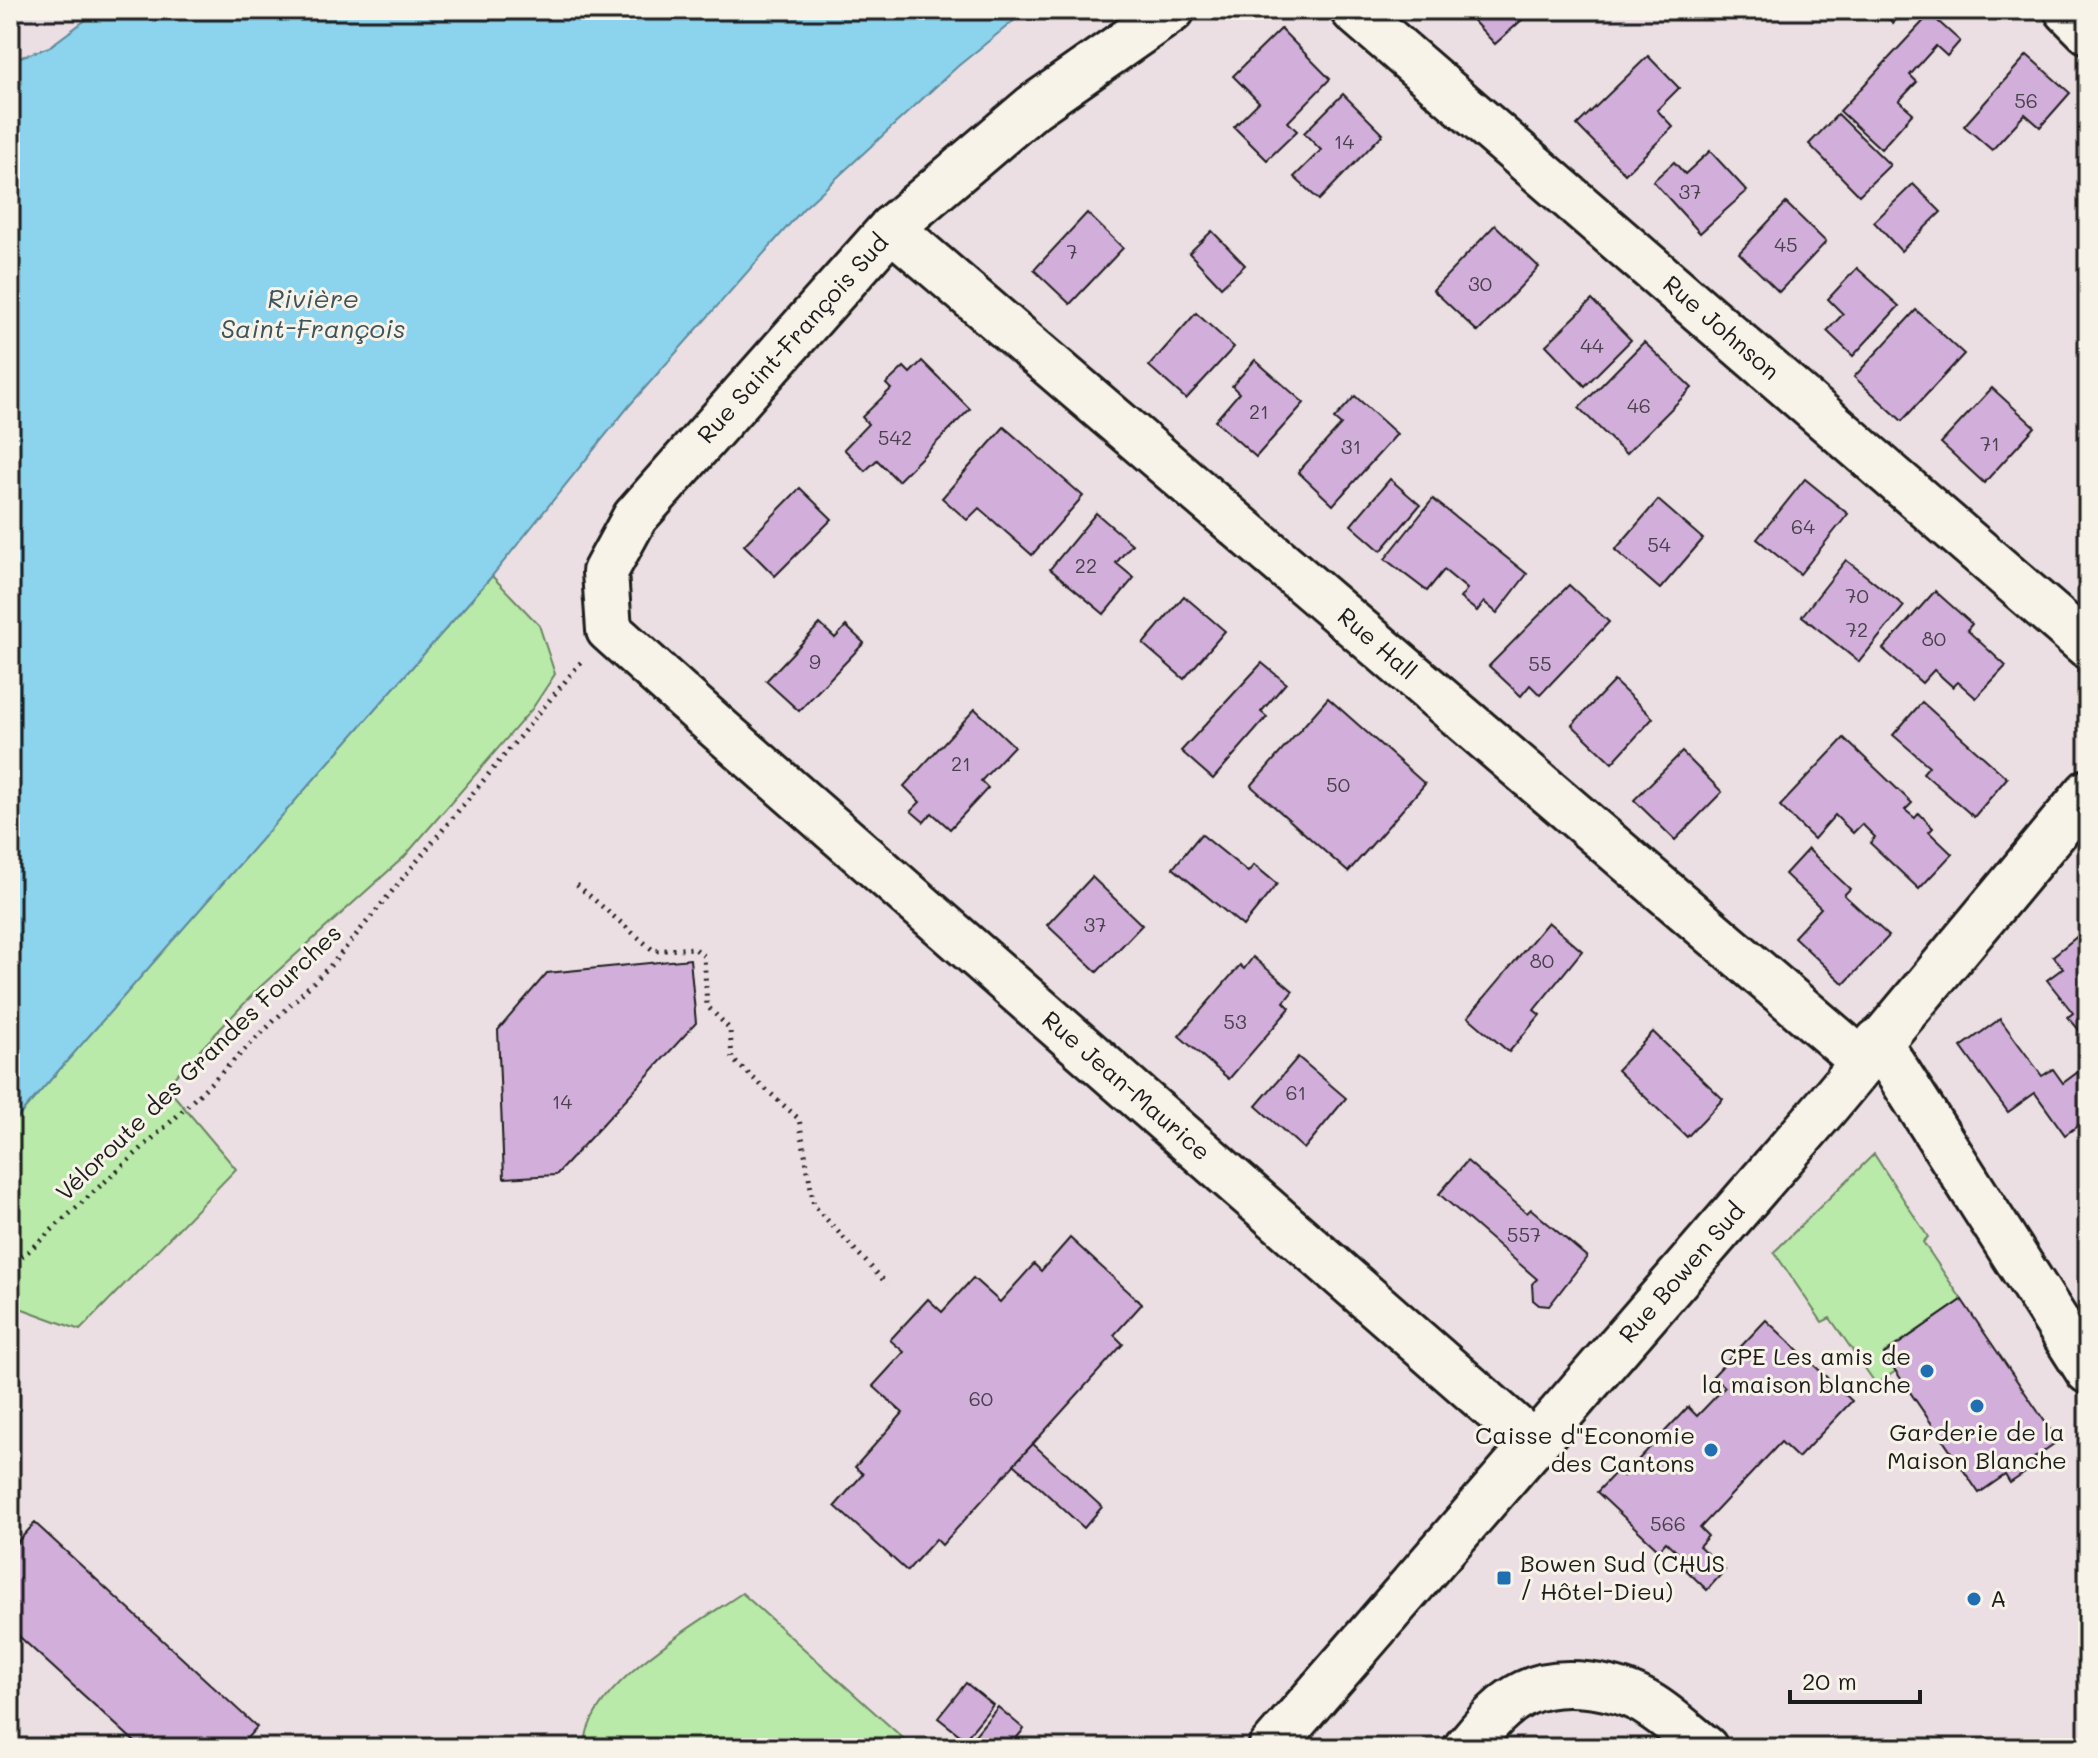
<svg xmlns="http://www.w3.org/2000/svg" width="2098" height="1758" font-family="Mali,sans-serif">
  <rect width="100%" height="100%" fill="#ecdfe4"/>
  <filter id="ink" filterUnits="userSpaceOnUse"><feTurbulence type="fractalNoise" baseFrequency=".0125" numOctaves="2"/><feDisplacementMap in="SourceGraphic" scale="16" xChannelSelector="R" yChannelSelector="G"/><feConvolveMatrix kernelMatrix="1 2 1 2 8 2 1 2 1" color-interpolation-filters="sRGB"/></filter>
  <g filter="url(#ink)">
    <g fill="#b9eaa9" stroke="#6a8362" stroke-width="2">
      <path d="M492,576L539,625L555,674L532,709L405,856L259,988L166,1086L236,1169L80,1330L20,1308L10,1316V1126Z"/>
      <path d="M1874,1154L1928,1237L1923,1242L1962,1300L1884,1353L1896,1371L1876,1384L1830,1318L1822,1322L1774,1252Z"/>
      <path d="M742,1593L914,1748H585C583,1688 697,1624 742,1593Z"/>
    </g>
    <path fill="#8cd3ee" stroke="#5f8a9a" stroke-width="2" d="M99,10H1027L958,66L803,209L629,406L492,576L10,1126V61L49,47Z"/>
    <g fill="#d1afda" stroke="#1c1c1c" stroke-width="2">
      <path d="M1456,10H1533L1495,44L1465,12L1461,15Z"/>
      <path d="M1880,10H1905L1893,23Z"/>
      <path d="M1930,14L1960,41L1947,56L1936,46L1910,75L1917,82L1899,101L1913,113L1881,149L1840,111Z"/>
      <path d="M1281,29L1330,79L1288,122L1297,131L1267,160L1234,127L1259,102L1233,76Z"/>
      <path d="M2027,55L2070,93L2040,127L2025,114L1992,150L1964,126Z"/>
      <path d="M1648,56L1679,88L1657,110L1673,127L1625,174L1577,125Z"/>
      <path d="M1343,94L1383,134L1319,200L1294,177L1321,150L1304,133Z"/>
      <path d="M1838,114L1890,165L1859,195L1809,144Z"/>
      <path d="M1710,151L1747,191L1700,233L1653,181L1674,162L1685,174Z"/>
      <path d="M1913,184L1941,212L1901,251L1874,222Z"/>
      <path d="M1786,203L1826,242L1779,292L1739,253Z"/>
      <path d="M1087,213L1123,248L1070,304L1034,270Z"/>
      <path d="M1495,225L1539,267L1478,332L1433,290Z"/>
      <path d="M1212,231L1245,265L1221,287L1189,253Z"/>
      <path d="M1857,268L1899,306L1853,356L1827,331L1843,314L1828,299Z"/>
      <path d="M1592,300L1631,340L1585,386L1546,345Z"/>
      <path d="M1916,310L1964,354L1902,421L1854,377Z"/>
      <path d="M1196,313L1234,347L1186,399L1149,366Z"/>
      <path d="M1644,342L1692,388L1626,454L1579,408Z"/>
      <path d="M1255,360L1304,403L1256,457L1215,421L1239,393L1232,386Z"/>
      <path d="M922,361L970,409L898,481L877,460L865,471L844,449L868,424L862,417L891,389L886,384L904,367L910,373Z"/>
      <path d="M1992,388L2035,427L1984,483L1941,443Z"/>
      <path d="M1355,396L1397,434L1333,505L1298,472L1341,425L1334,419Z"/>
      <path d="M1004,427L1083,496L1032,555L979,508L967,520L942,498Z"/>
      <path d="M1390,479L1420,505L1381,551L1351,525Z"/>
      <path d="M1805,479L1848,514L1800,574L1757,539Z"/>
      <path d="M800,488L832,519L775,576L744,545Z"/>
      <path d="M1433,499L1527,574L1497,613L1484,602L1477,611L1460,598L1467,589L1444,570L1427,591L1385,559Z"/>
      <path d="M1658,500L1703,539L1660,589L1615,550Z"/>
      <path d="M1096,513L1132,544L1116,563L1134,578L1104,614L1050,569Z"/>
      <path d="M1846,560L1904,606L1859,662L1802,616Z"/>
      <path d="M1569,585L1609,622L1540,695L1530,685L1521,696L1489,666Z"/>
      <path d="M1935,591L1972,624L1967,630L2006,666L1976,698L1958,682L1953,687L1934,670L1922,683L1883,649Z"/>
      <path d="M1184,596L1225,631L1184,679L1143,644Z"/>
      <path d="M820,624L835,638L846,626L864,643L799,711L766,681Z"/>
      <path d="M1262,663L1286,683L1261,712L1267,717L1213,779L1181,751Z"/>
      <path d="M1614,681L1653,718L1612,763L1572,725Z"/>
      <path d="M1328,698L1425,784L1348,872L1251,786Z"/>
      <path d="M1922,702L2007,778L1974,817L1923,773L1929,766L1893,735Z"/>
      <path d="M975,709L1014,746L981,781L988,788L950,829L932,813L924,822L911,811L920,802L904,786Z"/>
      <path d="M1844,738L1912,803L1905,810L1915,818L1919,813L1933,828L1929,832L1952,854L1919,889L1870,843L1875,837L1862,824L1853,833L1835,815L1814,839L1780,806Z"/>
      <path d="M1682,752L1722,792L1675,840L1634,800Z"/>
      <path d="M1201,834L1248,872L1254,865L1277,884L1243,926L1173,868Z"/>
      <path d="M1808,849L1850,889L1844,895L1889,936L1844,984L1794,937L1821,908L1785,874Z"/>
      <path d="M1092,877L1142,925L1097,972L1047,925Z"/>
      <path d="M1548,922L1582,951L1534,1010L1540,1015L1509,1052L1468,1017Z"/>
      <path d="M2084,931L2088,936V1041L2068,1017L2073,1013L2047,980L2063,968L2053,956Z"/>
      <path d="M1253,957L1293,991L1284,1002L1290,1008L1229,1079L1179,1036L1240,965L1244,969Z"/>
      <path d="M690,959L696,1023L556,1175L504,1178L498,1030L547,973Z"/>
      <path d="M2000,1019L2042,1076L2053,1069L2063,1083L2078,1072L2088,1086V1118L2065,1135L2035,1093L2008,1112L1961,1047Z"/>
      <path d="M1653,1032L1723,1099L1687,1137L1617,1070Z"/>
      <path d="M1298,1057L1346,1098L1304,1149L1256,1106Z"/>
      <path d="M1467,1161L1527,1213L1531,1209L1587,1257L1549,1306L1539,1305L1533,1300L1532,1284L1537,1279L1439,1194Z"/>
      <path d="M1070,1238L1142,1304L1114,1335L1123,1344L942,1545L936,1539L907,1571L835,1506L863,1474L855,1467L903,1413L873,1386L904,1352L890,1340L928,1299L942,1312L973,1278L1000,1302L1034,1264L1041,1271Z"/>
      <path d="M1962,1300L2058,1441L2034,1458L2038,1464L2010,1483L2005,1475L1979,1493L1884,1354Z"/>
      <path d="M1766,1320L1852,1401L1798,1458L1781,1442L1700,1528L1708,1536L1699,1546L1725,1570L1707,1590L1683,1567L1688,1562L1666,1542L1659,1550L1597,1492L1618,1470L1623,1476L1688,1407L1697,1416L1725,1387L1713,1376Z"/>
      <path d="M1033,1444L1102,1507L1084,1528L1014,1464Z"/>
      <path d="M35,1523L257,1727L238,1748H134L137,1744L10,1628V1550Z"/>
      <path d="M966,1683L993,1705L965,1739L938,1718Z"/>
      <path d="M998,1707L1024,1729L1008,1748H977L969,1742Z"/>
    </g>
    <g fill="none" stroke-linecap="round" stroke-linejoin="round">
      <defs>
        <g id="minor">
          <path d="M1172,10L1033,107L891,228L635,517L605,572L609,630L718,728L1534,1444"/>
          <path d="M1353,10L2088,646"/>
          <path d="M2067,10L2088,31"/>
          <path d="M891,228L1862,1061"/>
          <path d="M1878,1041L2088,1371"/>
          <path d="M1271,1748L1826,1107L2088,792"/>
          <path d="M1466,1748C1483,1728 1500,1705 1525,1693C1559,1676 1619,1685 1651,1706C1670,1718 1687,1734 1705,1748"/>
        </g>
      </defs>
      <use href="#minor" stroke="#1c1c1c" stroke-width="50"/>
      <g stroke="#1c1c1c" stroke-width="5" stroke-dasharray="2 6" stroke-linecap="butt">
        <path d="M577,885L654,951L694,948L704,956L707,1006L730,1029L732,1059L799,1119L814,1206L887,1284"/>
        <path d="M10,1268L176,1117L333,963L581,662"/>
        <path d="M1891,1748L1899,1738"/>
      </g>
      <use href="#minor" stroke="#f7f3e8" stroke-width="44"/>
    </g>
  </g>
  <g fill="#1f6fb2" stroke="#f7f3e8" stroke-width="3">
    <circle cx="1927" cy="1371" r="8"/>
    <circle cx="1977" cy="1406" r="8"/>
    <circle cx="1711" cy="1450" r="8"/>
    <rect x="1496" y="1570" width="16" height="16" rx="4"/>
    <circle cx="1974" cy="1599" r="8"/>
  </g>
  <g text-anchor="middle" stroke-width="6" stroke-linejoin="round" paint-order="stroke">
    <g font-size="20" fill="#49414c">
      <text x="2026" y="108">56</text>
      <text x="1344" y="149">14</text>
      <text x="1690" y="199">37</text>
      <text x="1786" y="252">45</text>
      <text x="1072" y="259">7</text>
      <text x="1480" y="291">30</text>
      <text x="1592" y="353">44</text>
      <text x="1639" y="413">46</text>
      <text x="1259" y="419">21</text>
      <text x="895" y="445">542</text>
      <text x="1990" y="451">71</text>
      <text x="1351" y="454">31</text>
      <text x="1803" y="534">64</text>
      <text x="1659" y="552">54</text>
      <text x="1086" y="573">22</text>
      <text x="1857" y="603">70</text>
      <text x="1857" y="637">72</text>
      <text x="1934" y="646">80</text>
      <text x="815" y="669">9</text>
      <text x="1540" y="671">55</text>
      <text x="961" y="771">21</text>
      <text x="1338" y="792">50</text>
      <text x="1095" y="932">37</text>
      <text x="1542" y="968">80</text>
      <text x="1235" y="1029">53</text>
      <text x="1296" y="1100">61</text>
      <text x="562" y="1109">14</text>
      <text x="1524" y="1242">557</text>
      <text x="981" y="1406">60</text>
      <text x="1668" y="1531">566</text>
    </g>
    <g font-size="24" fill="#1c1c1c" stroke="#f7f3e8">
      <text transform="translate(1721 328) rotate(41)" y="8">Rue Johnson</text>
      <text transform="translate(793 339) rotate(-48)" y="8">Rue Saint-François Sud</text>
      <text transform="translate(1377 644) rotate(41)" y="8">Rue Hall</text>
      <text transform="translate(199 1063) rotate(-44)" y="8">Véloroute des Grandes Fourches</text>
      <text transform="translate(1126 1086) rotate(41)" y="8">Rue Jean-Maurice</text>
      <text transform="translate(1682 1273) rotate(-49)" y="8">Rue Bowen Sud</text>
    </g>
    <g font-size="24" fill="#1c1c1c" stroke="#f7f3e8" text-anchor="end">
      <text x="1911" y="1365">CPE Les amis de<tspan x="1911" dy="28">la maison blanche</tspan></text>
      <text x="1977" y="1441" text-anchor="middle">Garderie de la<tspan x="1977" dy="28">Maison Blanche</tspan></text>
      <text x="1695" y="1444">Caisse d"Economie<tspan x="1695" dy="28">des Cantons</tspan></text>
      <text x="1520" y="1572" text-anchor="start">Bowen Sud (CHUS<tspan x="1520" dy="28">/ Hôtel-Dieu)</tspan></text>
      <text x="1990" y="1607" text-anchor="start">A</text>
    </g>
    <g font-size="26" font-style="italic" fill="#3e535b" stroke="#f7f3e8">
      <text x="313" y="308">Rivière<tspan x="313" dy="30">Saint-François</tspan></text>
    </g>
  </g>
  <rect width="2098" height="1758" fill="none" stroke="#f7f3e8" stroke-width="40"/>
  <rect x="20" y="20" width="2058" height="1718" fill="none" stroke="#1c1c1c" stroke-width="3" filter="url(#ink)"/>
  <path d="M1790 1690v12h130v-12" fill="none" stroke="#1c1c1c" stroke-width="4"/>
  <text x="1802" y="1690" font-size="24" fill="#1c1c1c" stroke="#f7f3e8" stroke-width="6" paint-order="stroke">20 m</text>
</svg>
